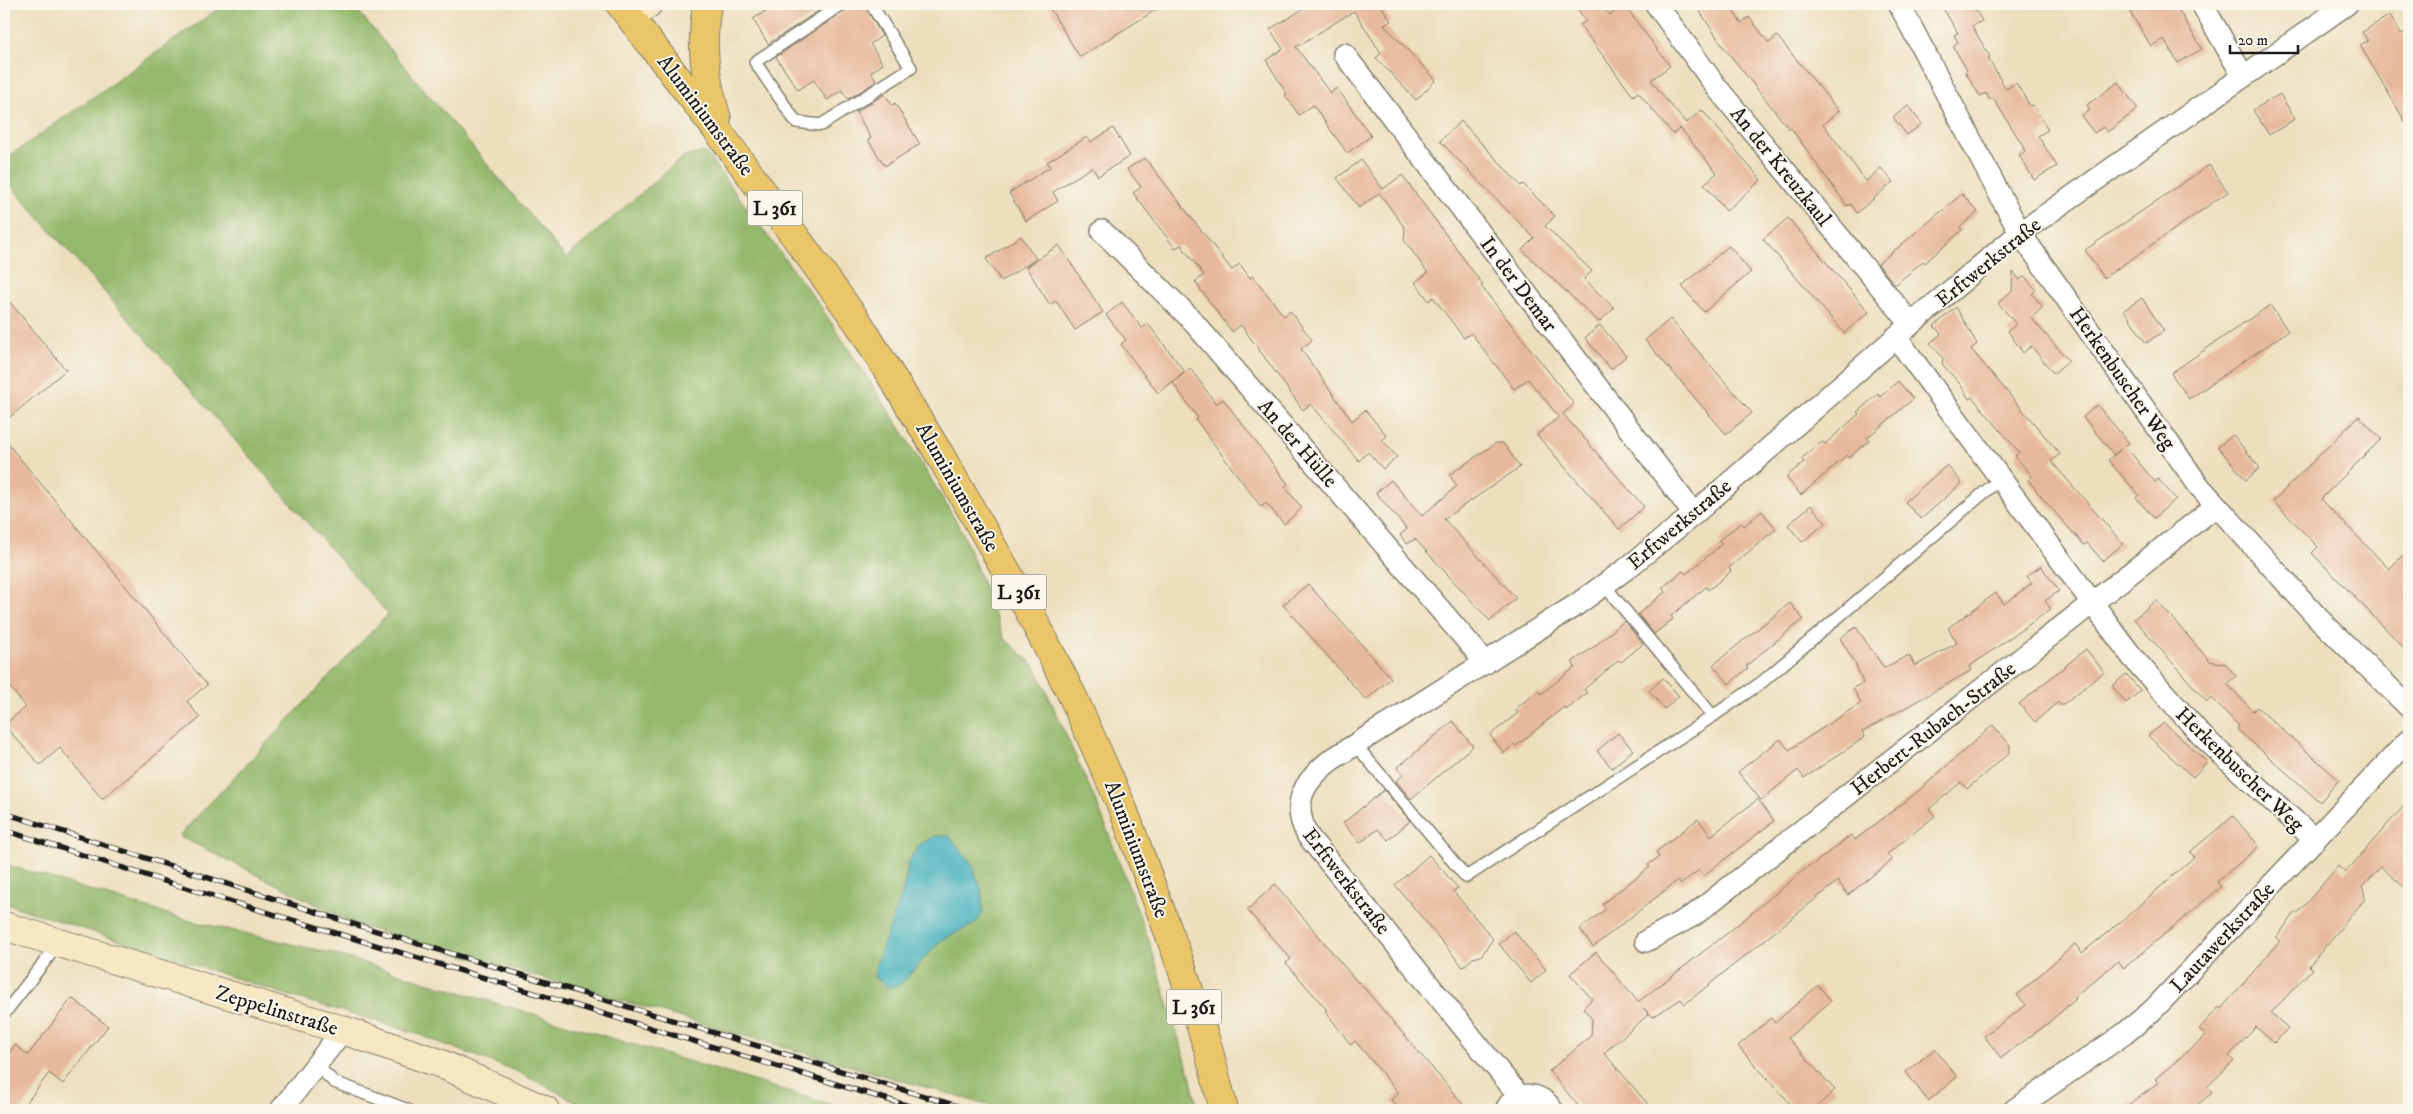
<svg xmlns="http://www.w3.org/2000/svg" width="2413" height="1114" font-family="'IM FELL DW Pica',serif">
  <rect width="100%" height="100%" fill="#fbf7ec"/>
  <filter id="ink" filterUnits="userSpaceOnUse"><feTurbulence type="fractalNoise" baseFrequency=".02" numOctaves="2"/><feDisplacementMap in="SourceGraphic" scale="10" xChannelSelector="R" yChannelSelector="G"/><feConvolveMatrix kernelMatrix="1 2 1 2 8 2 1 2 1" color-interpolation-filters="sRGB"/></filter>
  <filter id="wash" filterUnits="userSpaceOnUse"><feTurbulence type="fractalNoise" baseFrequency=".0096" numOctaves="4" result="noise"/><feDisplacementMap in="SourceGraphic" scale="20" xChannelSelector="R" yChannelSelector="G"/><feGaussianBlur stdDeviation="1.12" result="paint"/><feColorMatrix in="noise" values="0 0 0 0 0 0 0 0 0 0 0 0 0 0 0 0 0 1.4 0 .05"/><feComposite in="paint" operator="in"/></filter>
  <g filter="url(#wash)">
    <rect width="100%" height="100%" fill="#eddfbe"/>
    <g fill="#94b86c" stroke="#586a44" fill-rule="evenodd">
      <path d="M225,4H352L566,258L683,157L705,152L821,307L902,431L962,531L1004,638L1035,666L1098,806L1148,938L1190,1075L1198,1110H1005L360,926L179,836L388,614L4,178V160ZM935,836L956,932L941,940L901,984L887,938L903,891L909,861L918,846Z"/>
      <path d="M4,864L187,920L331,953L849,1110H593L516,1071L412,1032L287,995L4,903Z"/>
    </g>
    <path fill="#3faebb" stroke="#2e656c" d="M935,836H949L972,864L981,889L983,913L975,924L941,940L901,984L890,988L874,977L877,962L903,891L909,861L918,846Z"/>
    <g id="blocks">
      <g fill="#e7b99c">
        <path d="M777,4H829L768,44L753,19Z"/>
        <path d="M849,4H864L882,36L870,44L883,64L871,72L877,81L848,99L842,90L827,100L814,80L798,90L776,57L846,10Z"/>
        <path d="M1047,4H1165L1080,57Z"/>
        <path d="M1312,4H1380L1391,21L1384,25L1436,80L1416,100L1376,58L1381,53L1354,11L1296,47L1330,93L1337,88L1371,136L1347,153L1313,105L1299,115L1285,95L1287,94L1266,60L1283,49L1270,29Z"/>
        <path d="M1574,4H1602L1610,15L1624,5L1670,66L1651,80L1668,102L1686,123L1702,110L1761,180L1726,211L1704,184L1717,173L1680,128L1673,134L1638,92L1633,96L1580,25L1586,21Z"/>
        <path d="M1695,4H1729L1741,23L1749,17L1769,43L1777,36L1839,111L1823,124L1866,181L1881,168L1893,182L1857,213L1851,204L1847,206L1791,128L1789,129L1722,45Z"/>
        <path d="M1954,4H1972L1982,21L1972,26L1990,57L1988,58L2006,89L2016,83L2030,106L2033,105L2048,130L2038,136L2057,166L2034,180L2019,155L2025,152L2022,144L1993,98L1990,100L1986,93L1980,96L1965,72L1967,70L1953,46L1958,42L1954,35L1958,33L1944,10Z"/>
        <path d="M2125,4H2175L2202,49L2178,63L2164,39L2151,46Z"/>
        <path d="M2390,15L2401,34L2409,29V128L2360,45L2368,41L2362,32Z"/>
        <path d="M2118,82L2138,109L2107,132L2103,127L2094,133L2081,116L2090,110L2087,105Z"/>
        <path d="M885,94L892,105L895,103L920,144L885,166L868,140L871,138L856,112Z"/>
        <path d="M2280,94L2295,119L2269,135L2253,110Z"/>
        <path d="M1908,106L1922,124L1907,135L1893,117Z"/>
        <path d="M1461,121L1521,186L1523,184L1555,216L1545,226L1592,271L1584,279L1614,308L1599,322L1522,250L1534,238L1440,141Z"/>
        <path d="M1113,128L1130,156L1098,176L1092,167L1053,192L1058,201L1026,221L1009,193L1050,167L1047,162L1087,137L1091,142Z"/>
        <path d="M1145,158L1232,270L1240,264L1250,278L1253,276L1284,316L1290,311L1298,321L1312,340L1301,349L1352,421L1365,410L1387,436L1382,440L1397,457L1383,469L1368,452L1359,461L1311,404L1303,410L1241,325L1232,332L1195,282L1204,275L1181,245L1175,248L1133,193L1141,187L1127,169Z"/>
        <path d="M1361,160L1383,189L1402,175L1483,285L1481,286L1574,404L1563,414L1644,507L1619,529L1537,435L1559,417L1528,379L1514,389L1471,333L1464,338L1433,297L1429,301L1415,282L1428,273L1404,240L1405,228L1379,193L1359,208L1337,178Z"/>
        <path d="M2209,165L2228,192L2104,278L2085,250Z"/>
        <path d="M1962,194L1978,212L1960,227L1962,230L1925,263L1923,261L1895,285L1878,264Z"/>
        <path d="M1788,218L1869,312L1844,333L1763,239Z"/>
        <path d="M1021,236L1036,259L1001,281L986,259Z"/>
        <path d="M1059,245L1103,312L1075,330L1056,301L1050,305L1026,267Z"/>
        <path d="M1729,246L1751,272L1704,312L1682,286Z"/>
        <path d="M2013,272L2020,280L2024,276L2036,290L2032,294L2043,307L2031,318L2069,361L2054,374L2031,346L2023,353L2008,331L2016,324L1998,303L2012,291Z"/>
        <path d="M4,295L66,370L4,422Z"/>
        <path d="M2142,298L2164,331L2146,343L2124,310Z"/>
        <path d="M1122,302L1142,328L1148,324L1185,372L1158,393L1121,344L1126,340L1106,315Z"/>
        <path d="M2270,305L2288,331L2189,399L2171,373Z"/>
        <path d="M1956,307L1977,344L1971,349L2060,454L2051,461L2123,544L2103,561L2087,543L2084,545L2045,501L2028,480L2032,476L2015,456L2019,452L1972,397L1969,399L1960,384L1942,364L1943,358L1930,343L1941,334L1934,326Z"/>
        <path d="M1670,319L1752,413L1726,434L1645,340Z"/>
        <path d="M1600,325L1626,356L1611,369L1585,338Z"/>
        <path d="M1190,368L1216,404L1223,399L1288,484L1285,487L1302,508L1284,524L1266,503L1261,507L1196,420L1198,418L1173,383Z"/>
        <path d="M1898,381L1913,399L1867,438L1869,441L1859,449L1849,458L1847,455L1801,495L1786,477L1804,462L1801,459L1822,442L1825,444L1859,414L1857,412L1878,394L1880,397Z"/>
        <path d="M2097,405L2129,443L2125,446L2155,482L2158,479L2176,499L2154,518L2136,498L2139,495L2108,460L2121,449L2114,455L2083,417Z"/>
        <path d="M2359,416L2381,439L2321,499L2389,569L2409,549V653L2312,553L2318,547L2273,501Z"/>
        <path d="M2233,435L2260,468L2246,480L2218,447Z"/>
        <path d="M4,439L207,685L187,701L200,718L102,799L60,748L40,765L4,725L26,707L4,680Z"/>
        <path d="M1496,443H1503L1520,467L1444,519L1516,598L1490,621L1415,539L1407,544L1400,535L1407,529L1376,493L1391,480L1422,516L1457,486L1449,475Z"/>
        <path d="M1947,465L1962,483L1921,519L1905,502Z"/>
        <path d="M1811,505L1826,523L1802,542L1788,525Z"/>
        <path d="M1762,511L1776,529L1729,568L1731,571L1722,579L1708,590L1706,587L1671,616L1673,619L1654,634L1638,614L1665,592L1662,588L1683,571L1686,574L1722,544L1719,540L1741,523L1744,526Z"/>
        <path d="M2041,566L2059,591L2045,601L2051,609L1970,666L1972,670L1862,732L1865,737L1804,778L1798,770L1761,800L1738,772L1780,739L1789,750L1861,703L1853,688L1863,683L1856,665L1840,638L1856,627L1884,668L1909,655L1915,666L1957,643L1948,628L1996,593L2004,604L2032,583L2027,576Z"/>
        <path d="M1308,584L1391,678L1366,700L1283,605Z"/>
        <path d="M2156,600L2210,661L2226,664L2236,676L2227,684L2253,711L2257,707L2339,780L2320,802L2237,729L2239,726L2212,698L2207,702L2134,619Z"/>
        <path d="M1790,603L1803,619L1746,666L1748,668L1729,684L1713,665Z"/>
        <path d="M1624,621L1643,644L1621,662L1619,660L1584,689L1587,693L1566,710L1564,707L1516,746L1514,744L1504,753L1490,735L1518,713L1515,709L1538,691L1541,694L1575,667L1572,662L1595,646Z"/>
        <path d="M2086,649L2104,672L2061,706L2058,702L2035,722L2019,704Z"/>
        <path d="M2126,674L2141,691L2126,703L2112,686Z"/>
        <path d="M1663,678L1679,696L1665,709L1649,691Z"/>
        <path d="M1453,721L1473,746L1411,799L1396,781L1403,775L1397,768Z"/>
        <path d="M2164,723L2207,762L2193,777L2148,736Z"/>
        <path d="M1993,725L2010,745V752L1967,789L1961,782L1929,809L1935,816L1887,854L1892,860L1848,895L1838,881L1685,1004L1681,999L1653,1017L1643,1008L1649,1014L1604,1053L1653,1110H1582L1549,1071L1591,1036L1592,1019L1583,1008L1592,999L1570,974L1596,952L1638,1002L1725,935L1810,865L1811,866L1851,835L1855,840L1916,793Z"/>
        <path d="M1618,733L1633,750L1612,768L1597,751Z"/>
        <path d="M1384,790L1410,821L1388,840L1378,829L1360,843L1343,823Z"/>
        <path d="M1758,799L1774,821L1703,876L1699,870L1681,884L1678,880L1593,947L1580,929L1606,909L1602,904L1650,867L1648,865L1659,857L1656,852L1698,819L1711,836Z"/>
        <path d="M2409,800V891L2381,867L2363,886L2365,899L2309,966L2312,969L2271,1013L2288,1028L2274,1043L2256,1027L2229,1056L2234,1061L2207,1087L2212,1093L2191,1110H2121L2159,1083L2155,1079L2206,1036L2199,1029L2219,1007L2221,1009L2280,941L2276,938L2296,912L2298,913L2338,866L2345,873Z"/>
        <path d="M2233,816L2259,846L2217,882L2221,887L2124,968L2118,961L2074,997L2076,999L2047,1024L2001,1058L1984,1036L2026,1005L2017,995L2075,944L2082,953L2124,919L2194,857L2190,852Z"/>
        <path d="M1429,855L1458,888L1453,891L1493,939L1481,956L1473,958L1463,967L1395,885Z"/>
        <path d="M1275,884L1358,983L1359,982L1468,1110H1400L1391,1100L1399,1093L1355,1041L1351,1045L1325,1011L1327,1010L1286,963L1291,959L1247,910Z"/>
        <path d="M1514,931L1546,970L1531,983L1499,944Z"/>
        <path d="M1818,985L1831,1001L1788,1038L1835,1090L1813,1110H1796L1738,1046L1771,1018L1775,1023Z"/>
        <path d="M72,998L108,1026L63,1084L49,1073L21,1110H4V1059L15,1045L28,1055Z"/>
        <path d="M1935,1049L1957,1077L1928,1101L1906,1072Z"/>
      </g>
    </g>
  </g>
  <g filter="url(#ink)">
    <use href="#blocks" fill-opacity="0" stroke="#847e6d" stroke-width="1"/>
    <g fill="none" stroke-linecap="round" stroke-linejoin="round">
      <defs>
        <g id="lane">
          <path d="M842,4L755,62L796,122L821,125L911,68L871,4"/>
          <path d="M1604,585L1713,716"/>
          <path d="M1355,744L1466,877L1713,716L1762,682L2000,479"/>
          <path d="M4,1014L59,943"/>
          <path d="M316,1065L334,1082L408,1110"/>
        </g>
        <g id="street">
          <path d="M1656,4L1718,89L1911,324"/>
          <path d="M1899,4L2020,233L2199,486L2319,619L2409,707"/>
          <path d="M2202,4L2243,76"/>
          <path d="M1344,54L1694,514"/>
          <path d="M1102,231L1189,317L1486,663"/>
          <path d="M1896,337L2133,658L2202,736L2315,840"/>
          <path d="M1646,941L1694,915L2216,506"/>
          <path d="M1520,1097L1308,836C1290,803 1304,781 1331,760L1576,605L1626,569L1694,514L1911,324L2020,233L2347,4"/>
          <path d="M281,1110L343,1030"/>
          <path d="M1506,1110C1516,1089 1542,1092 1552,1110"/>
          <path d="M2014,1110L2124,1034L2153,1010L2409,740"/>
        </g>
        <g id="secondary">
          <path d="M631,17L648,4"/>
          <path d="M4,926L343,1030L439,1063L545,1110"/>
        </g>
        <g id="primary">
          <path d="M620,4L721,135L859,324L940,455L1027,607L1073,697L1123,809L1180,963L1208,1048L1224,1110"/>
          <path d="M707,4C700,46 705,79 717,119"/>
        </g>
      </defs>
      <use href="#lane" stroke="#847e6d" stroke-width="14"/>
      <use href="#street" stroke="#847e6d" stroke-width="24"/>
      <use href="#secondary" stroke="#847e6d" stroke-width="30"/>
      <use href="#primary" stroke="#847e6d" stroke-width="30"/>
      <use href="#lane" stroke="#fff" stroke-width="11"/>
      <use href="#street" stroke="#fff" stroke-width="21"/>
      <use href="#secondary" stroke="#f7e8c3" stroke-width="28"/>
      <use href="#primary" stroke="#ebc669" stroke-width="28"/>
      <defs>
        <g id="rail">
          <path d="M4,813L360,926L970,1110"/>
          <path d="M4,830L183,887L922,1110"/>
        </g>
      </defs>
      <use href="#rail" stroke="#1c1c1c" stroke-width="5.5"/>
      <use href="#rail" stroke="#fbf7ec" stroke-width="4" stroke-dasharray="11" stroke-linecap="butt"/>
    </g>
  </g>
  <g text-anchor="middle" stroke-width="4" stroke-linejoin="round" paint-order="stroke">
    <g fill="#fbf7ec" stroke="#5f5e5a" stroke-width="1">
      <rect x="747.5" y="190.5" width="55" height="35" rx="4"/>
      <rect x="991.5" y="574.5" width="55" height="35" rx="4"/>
      <rect x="1166.5" y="989.5" width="55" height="35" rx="4"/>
    </g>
    <g font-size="20" font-weight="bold" fill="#1c1c1c">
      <text x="775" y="215">L 361</text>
      <text x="1019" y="599">L 361</text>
      <text x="1194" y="1014">L 361</text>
    </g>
    <g font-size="21" fill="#1c1c1c" stroke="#fbf7ec">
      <text transform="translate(706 115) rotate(53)" y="7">Aluminiumstraße</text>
      <text transform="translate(1781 166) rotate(51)" y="7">An der Kreuzkaul</text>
      <text transform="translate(1988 262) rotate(-39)" y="7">Erftwerkstraße</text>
      <text transform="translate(1519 284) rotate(53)" y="7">In der Demar</text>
      <text transform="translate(2123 378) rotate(55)" y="7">Herkenbuscher Weg</text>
      <text transform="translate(1298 443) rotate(49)" y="7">An der Hülle</text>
      <text transform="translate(958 487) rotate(60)" y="7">Aluminiumstraße</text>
      <text transform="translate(1679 524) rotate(-40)" y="7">Erftwerkstraße</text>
      <text transform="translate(1933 728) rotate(-38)" y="7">Herbert-Rubach-Straße</text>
      <text transform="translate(2240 769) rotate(44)" y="7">Herkenbuscher Weg</text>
      <text transform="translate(1137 849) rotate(69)" y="7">Aluminiumstraße</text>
      <text transform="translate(1347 881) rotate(52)" y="7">Erftwerkstraße</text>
      <text transform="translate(2222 937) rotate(-47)" y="7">Lautawerkstraße</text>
      <text transform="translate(277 1010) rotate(17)" y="7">Zeppelinstraße</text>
    </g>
  </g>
  <rect width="2413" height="1114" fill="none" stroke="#fbf7ec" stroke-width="20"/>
  <path d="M2230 45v8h68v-8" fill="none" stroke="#1c1c1c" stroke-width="2.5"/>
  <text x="2238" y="45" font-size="15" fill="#1c1c1c" stroke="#fbf7ec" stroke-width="4" paint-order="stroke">20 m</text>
</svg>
